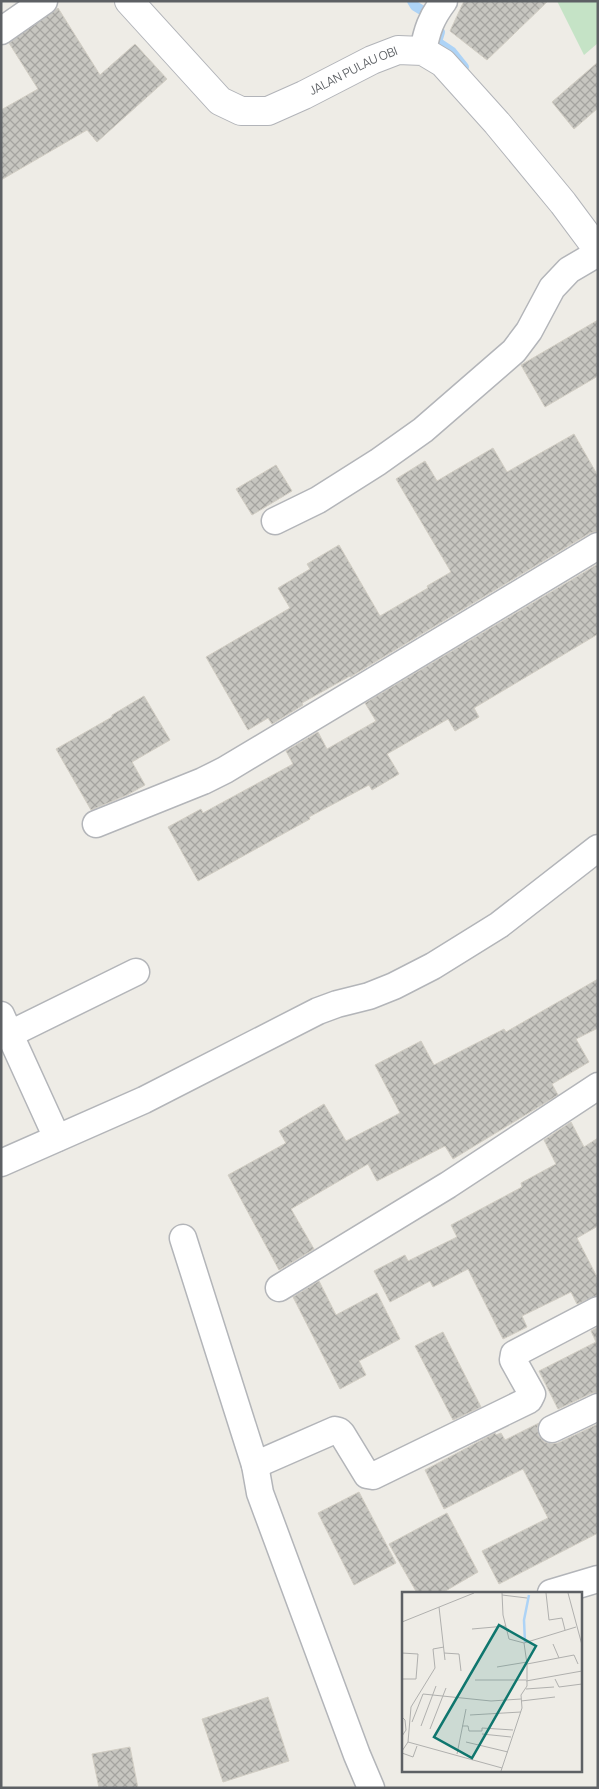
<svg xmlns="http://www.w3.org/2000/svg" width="599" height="1789" font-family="Manrope,sans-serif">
  <defs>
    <pattern id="building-cross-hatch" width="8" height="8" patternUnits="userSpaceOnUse" patternTransform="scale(1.25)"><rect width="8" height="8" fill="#c7c6c0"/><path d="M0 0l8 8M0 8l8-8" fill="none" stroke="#a5a4a0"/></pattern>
  </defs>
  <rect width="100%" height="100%" fill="#eeece6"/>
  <path fill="#c5e3c6" d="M557,1H598V43L584,55Z"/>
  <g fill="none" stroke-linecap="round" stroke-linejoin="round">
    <g stroke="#add3f6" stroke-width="10">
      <path d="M412,1L415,6L433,17"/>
      <path d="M440,32L437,42L452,52L464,67"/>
    </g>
  </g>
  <g fill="url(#building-cross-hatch)" stroke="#d2cec4">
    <path d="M464,1H548L487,60L450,31Z"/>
    <path d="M58,8L100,75L135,44L167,79L97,142L87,130L1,180V110L38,89L9,43Z"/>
    <path d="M598,62V108L574,129L552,102Z"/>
    <path d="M598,320V376L545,407L521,365Z"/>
    <path d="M574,434L598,476V531L590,533L350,677V676L302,703L303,705L272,724L268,718L248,730L206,657L290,608L278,588L310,569L307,564L339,545L380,616L428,588L427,586L451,572L396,479L425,461L437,481L493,448L507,472Z"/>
    <path d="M276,465L292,491L252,515L236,489Z"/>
    <path d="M598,564V634L474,708L479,717L455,731L448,719L387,754L399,774L372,790L369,785L309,817L310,819L198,881L168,827L201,809L203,813L293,764L286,751L318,732L327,749L376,721L365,703Z"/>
    <path d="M144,696L170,740L132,762L145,785L127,795L91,810L56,749L112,717V715Z"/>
    <path d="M598,979V1028L576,1039L589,1062L552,1084L558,1095L453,1159L445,1146L377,1181L368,1164L291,1209L314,1249L279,1270L228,1175L286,1143L279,1131L324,1104L346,1141L400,1113L375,1065L421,1041L434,1065L504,1029L506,1032Z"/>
    <path d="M571,1122L584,1147L598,1138V1226L577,1238L598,1279V1295L577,1304L571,1292L522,1316L527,1327L503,1339L468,1269L433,1287L430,1281L390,1302L374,1271L405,1255L408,1261L457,1237L451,1225L522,1187L521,1183L556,1164L544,1140Z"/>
    <path d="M319,1281L336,1315L377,1293L400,1339L359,1361L366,1375L340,1389L293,1297Z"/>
    <path d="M598,1327V1392L592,1393L558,1409L539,1371L596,1342L591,1331Z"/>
    <path d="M443,1332L481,1407L453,1420L415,1346Z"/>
    <path d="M539,1423L537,1428L539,1436L544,1442L551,1444L558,1443L598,1424V1533L499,1584L482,1551L548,1518L523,1469L444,1509L425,1470L495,1433L496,1435L501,1433L505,1440Z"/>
    <path d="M359,1492L396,1563L354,1585L318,1513Z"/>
    <path d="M447,1513L478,1572L442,1593H417L389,1544Z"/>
    <path d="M268,1697L289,1761L223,1782L202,1719Z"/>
    <path d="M130,1747L138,1788H99L92,1754Z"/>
  </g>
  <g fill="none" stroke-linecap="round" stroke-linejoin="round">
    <defs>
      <g id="street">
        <path d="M1,31L44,1"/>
        <path d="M423,51C427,30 431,18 444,1"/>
        <path d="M275,521L318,500L378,462L423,430L514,351L529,331L552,288L569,270L598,253"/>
        <path d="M96,824L203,781L225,770L598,546"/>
        <path d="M1,1015L57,1138"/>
        <path d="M10,1034L136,972"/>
        <path d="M1,1163L144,1100L318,1011L337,1004L369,996L394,986L433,966L499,925L598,848"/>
        <path d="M183,1238L255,1465L260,1493L357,1755L371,1788"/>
        <path d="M279,1288L448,1185L598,1086"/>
        <path d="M552,1429L598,1407"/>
        <path d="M255,1465L335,1430L339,1431L342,1434L367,1475L373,1476L529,1400L532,1394L513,1360L514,1354L598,1310"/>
        <path d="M551,1593L598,1579"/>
      </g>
      <g id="secondary">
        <path id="s1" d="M129,1L220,101L241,111H268L304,95L372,60L398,50L423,51L443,63L497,123L563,203L598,250"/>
      </g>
    </defs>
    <use href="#street" stroke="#b3b5b9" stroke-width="29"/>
    <use href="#secondary" stroke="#b2b4b9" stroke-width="30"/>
    <use href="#street" stroke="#fff" stroke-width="26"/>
    <use href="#secondary" stroke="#fff" stroke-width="28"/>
  </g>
  <g text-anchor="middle" stroke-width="4.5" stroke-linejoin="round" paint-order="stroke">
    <g font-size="12" fill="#5d6064" stroke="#fff">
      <text dy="4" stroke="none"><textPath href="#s1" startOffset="280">JALAN PULAU OBI</textPath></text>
    </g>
  </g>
  <g transform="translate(402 1592)">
    <rect width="180" height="180" fill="#eeece6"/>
    <path fill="none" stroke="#add3f6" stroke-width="2.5" d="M123,50L122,28L127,3"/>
    <path fill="none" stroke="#b0b0ae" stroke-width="1" d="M144,1L147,28L160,26L163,38M166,1L180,53M100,3L125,6M37,15L43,68M0,30L72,1M70,37L104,34M122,51L174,35M151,52L157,66M0,61L16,62L14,87H0M42,61L57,62L59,79M125,72L172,63L176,72M95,75L125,70M153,87L157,95L180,92M73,88H124M124,89L180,79M124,97L152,95M119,109L153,105M68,123L119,120M0,125L3,128L4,138L0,144M10,130L21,102L89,109L119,107M19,134L34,94M60,134H66L67,139H80V136L111,138M28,137L44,96M80,142L109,145M6,150L100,176M64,150L106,160M0,159L6,150L9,115L33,76L31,57L42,55M0,161L11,165L15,154M55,162L64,117M99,179L120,116L119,103L125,94V72L122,51L107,47L101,23L100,1"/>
    <path fill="#0f766e" fill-opacity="0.15" stroke="#0f766e" stroke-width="2.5" d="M97,33L134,54L70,166L32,145Z"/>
    <rect width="180" height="180" fill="none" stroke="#5d6064" stroke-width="2.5"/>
  </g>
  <rect width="599" height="1789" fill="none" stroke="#5d6064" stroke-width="5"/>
</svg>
